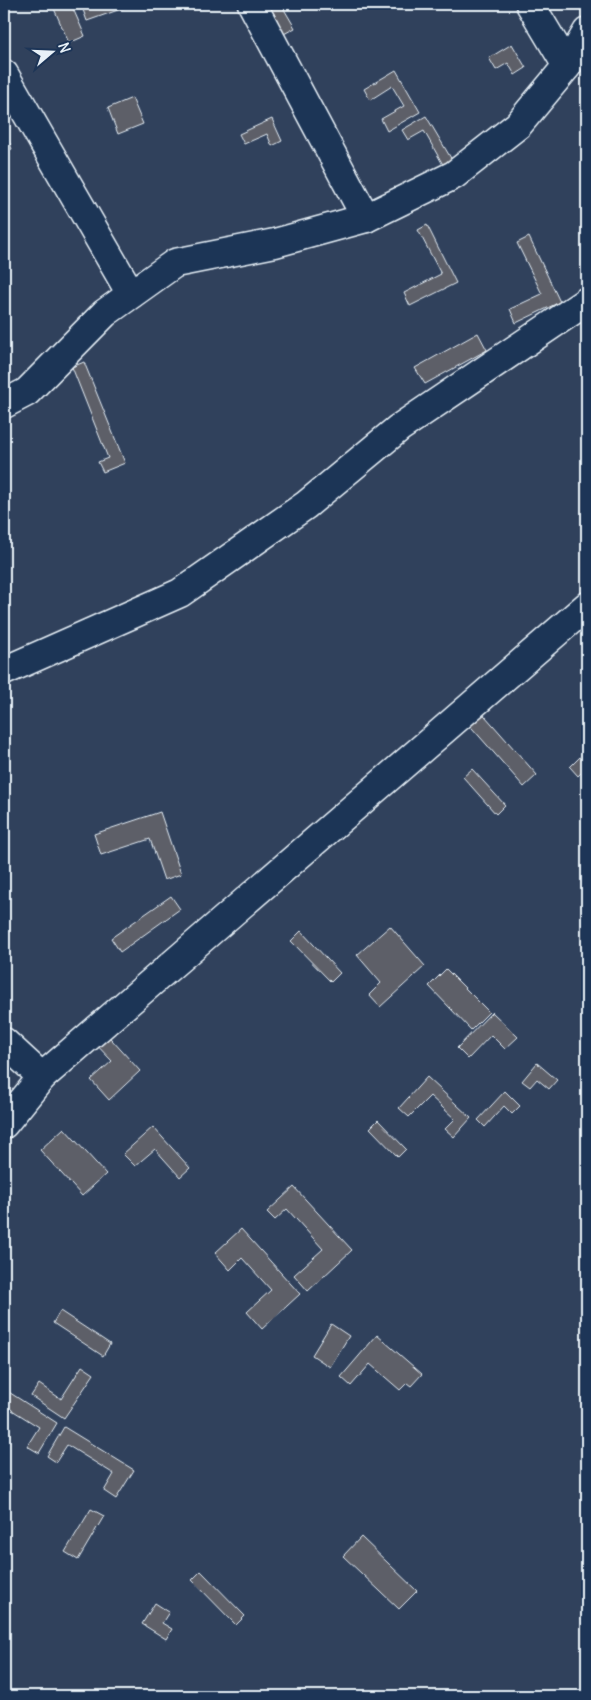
<svg xmlns="http://www.w3.org/2000/svg" width="591" height="1700" font-family="Delius,sans-serif">
  <rect width="100%" height="100%" fill="#30415c"/>
  <filter id="ink" filterUnits="userSpaceOnUse"><feTurbulence type="fractalNoise" baseFrequency=".02" numOctaves="2"/><feDisplacementMap in="SourceGraphic" scale="10" xChannelSelector="R" yChannelSelector="G"/><feConvolveMatrix kernelMatrix="1 2 1 2 8 2 1 2 1" color-interpolation-filters="sRGB"/></filter>
  <g filter="url(#ink)">
    <g fill="#5d5e67" stroke="#e8f1f8">
      <path d="M52,4H71L85,36L69,43Z"/>
      <path d="M81,4H135L87,21Z"/>
      <path d="M264,4H281L295,28L282,35Z"/>
      <path d="M512,44L526,68L515,75L508,63L496,70L489,58Z"/>
      <path d="M396,70L420,112L387,131L381,119L404,106L392,86L370,100L364,89Z"/>
      <path d="M132,98L143,124L118,134L108,108Z"/>
      <path d="M426,116L455,165L446,170L424,131L408,140L402,130Z"/>
      <path d="M272,119L282,141L272,146L267,134L244,144L239,134Z"/>
      <path d="M4,128L12,149L4,152Z"/>
      <path d="M427,225L456,283L410,306L404,293L441,274L418,230Z"/>
      <path d="M529,237L560,302L516,323L510,309L542,294L517,243Z"/>
      <path d="M478,333L487,350L425,384L415,368Z"/>
      <path d="M84,362L125,463L103,472L98,462L108,458L72,367Z"/>
      <path d="M478,708L537,775L524,787L465,720Z"/>
      <path d="M587,750V767L578,776L570,767Z"/>
      <path d="M472,769L505,805L496,814L463,777Z"/>
      <path d="M160,812L181,874L164,880L150,839L101,855L94,834Z"/>
      <path d="M171,896L180,909L120,952L111,938Z"/>
      <path d="M390,926L425,966L380,1007L369,995L381,983L357,955Z"/>
      <path d="M301,931L340,973L331,982L291,941Z"/>
      <path d="M446,969L489,1012L471,1030L429,986Z"/>
      <path d="M492,1012L518,1037L505,1049L491,1035L468,1059L457,1048Z"/>
      <path d="M102,1029L140,1071L109,1100L91,1080L112,1061L91,1039Z"/>
      <path d="M537,1063L557,1080L549,1089L537,1079L530,1087L522,1081Z"/>
      <path d="M427,1077L471,1118L454,1137L445,1129L455,1119L430,1096L409,1117L399,1108Z"/>
      <path d="M505,1091L520,1106L512,1114L504,1106L485,1127L478,1120Z"/>
      <path d="M378,1120L406,1149L398,1157L370,1128Z"/>
      <path d="M153,1127L190,1168L180,1177L155,1149L135,1166L123,1154Z"/>
      <path d="M64,1128L106,1174L82,1196L40,1150Z"/>
      <path d="M294,1187L352,1250L308,1291L294,1275L323,1249L287,1209L275,1220L267,1212Z"/>
      <path d="M241,1229L300,1294L262,1329L247,1312L271,1290L242,1258L230,1270L215,1253Z"/>
      <path d="M60,1311L110,1344L103,1356L53,1323Z"/>
      <path d="M331,1324L349,1336L330,1367L312,1355Z"/>
      <path d="M377,1335L422,1374L411,1386L407,1383L400,1390L370,1364L351,1386L341,1377Z"/>
      <path d="M82,1366L94,1374L64,1418L31,1396L39,1384L61,1399Z"/>
      <path d="M4,1389L57,1423L39,1453L27,1446L39,1427L4,1405Z"/>
      <path d="M64,1427L134,1470L116,1499L104,1491L114,1474L67,1445L56,1462L47,1456Z"/>
      <path d="M91,1509L104,1516L78,1560L65,1552Z"/>
      <path d="M361,1537L417,1591L399,1609L343,1556Z"/>
      <path d="M201,1571L245,1616L236,1625L192,1580Z"/>
      <path d="M155,1603L169,1612L162,1623L172,1629L166,1639L142,1624Z"/>
    </g>
    <g fill="none" stroke-linecap="round" stroke-linejoin="round">
      <defs>
        <g id="street">
          <path d="M252,4L366,218"/>
          <path d="M530,4L567,66"/>
          <path d="M4,74L131,294"/>
          <path d="M4,404L27,392L105,313L175,263L275,243L366,218L454,175L518,125L567,66L587,32"/>
          <path d="M4,671L180,593L306,505L399,428L587,301"/>
          <path d="M4,1042L42,1077"/>
          <path d="M4,1124L42,1077L587,606"/>
        </g>
      </defs>
      <use href="#street" stroke="#e8f1f8" stroke-width="31"/>
      <use href="#street" stroke="#1d3557" stroke-width="28"/>
    </g>
  </g>
  <rect width="591" height="1700" fill="none" stroke="#1d3557" stroke-width="20"/>
  <rect x="10" y="10" width="571" height="1680" fill="none" stroke="#e8f1f8" stroke-width="2" filter="url(#ink)"/>
  <g transform="translate(52 52) rotate(71)" stroke="#1d3557" stroke-width="4" paint-order="stroke">
  <path d="M0-4L9 19L0 12L-9 19Z" fill="#e8f1f8"/>
  <text y="-8" font-size="14" font-weight="bold" text-anchor="middle" fill="#e8f1f8">N</text>
  </g>
</svg>
